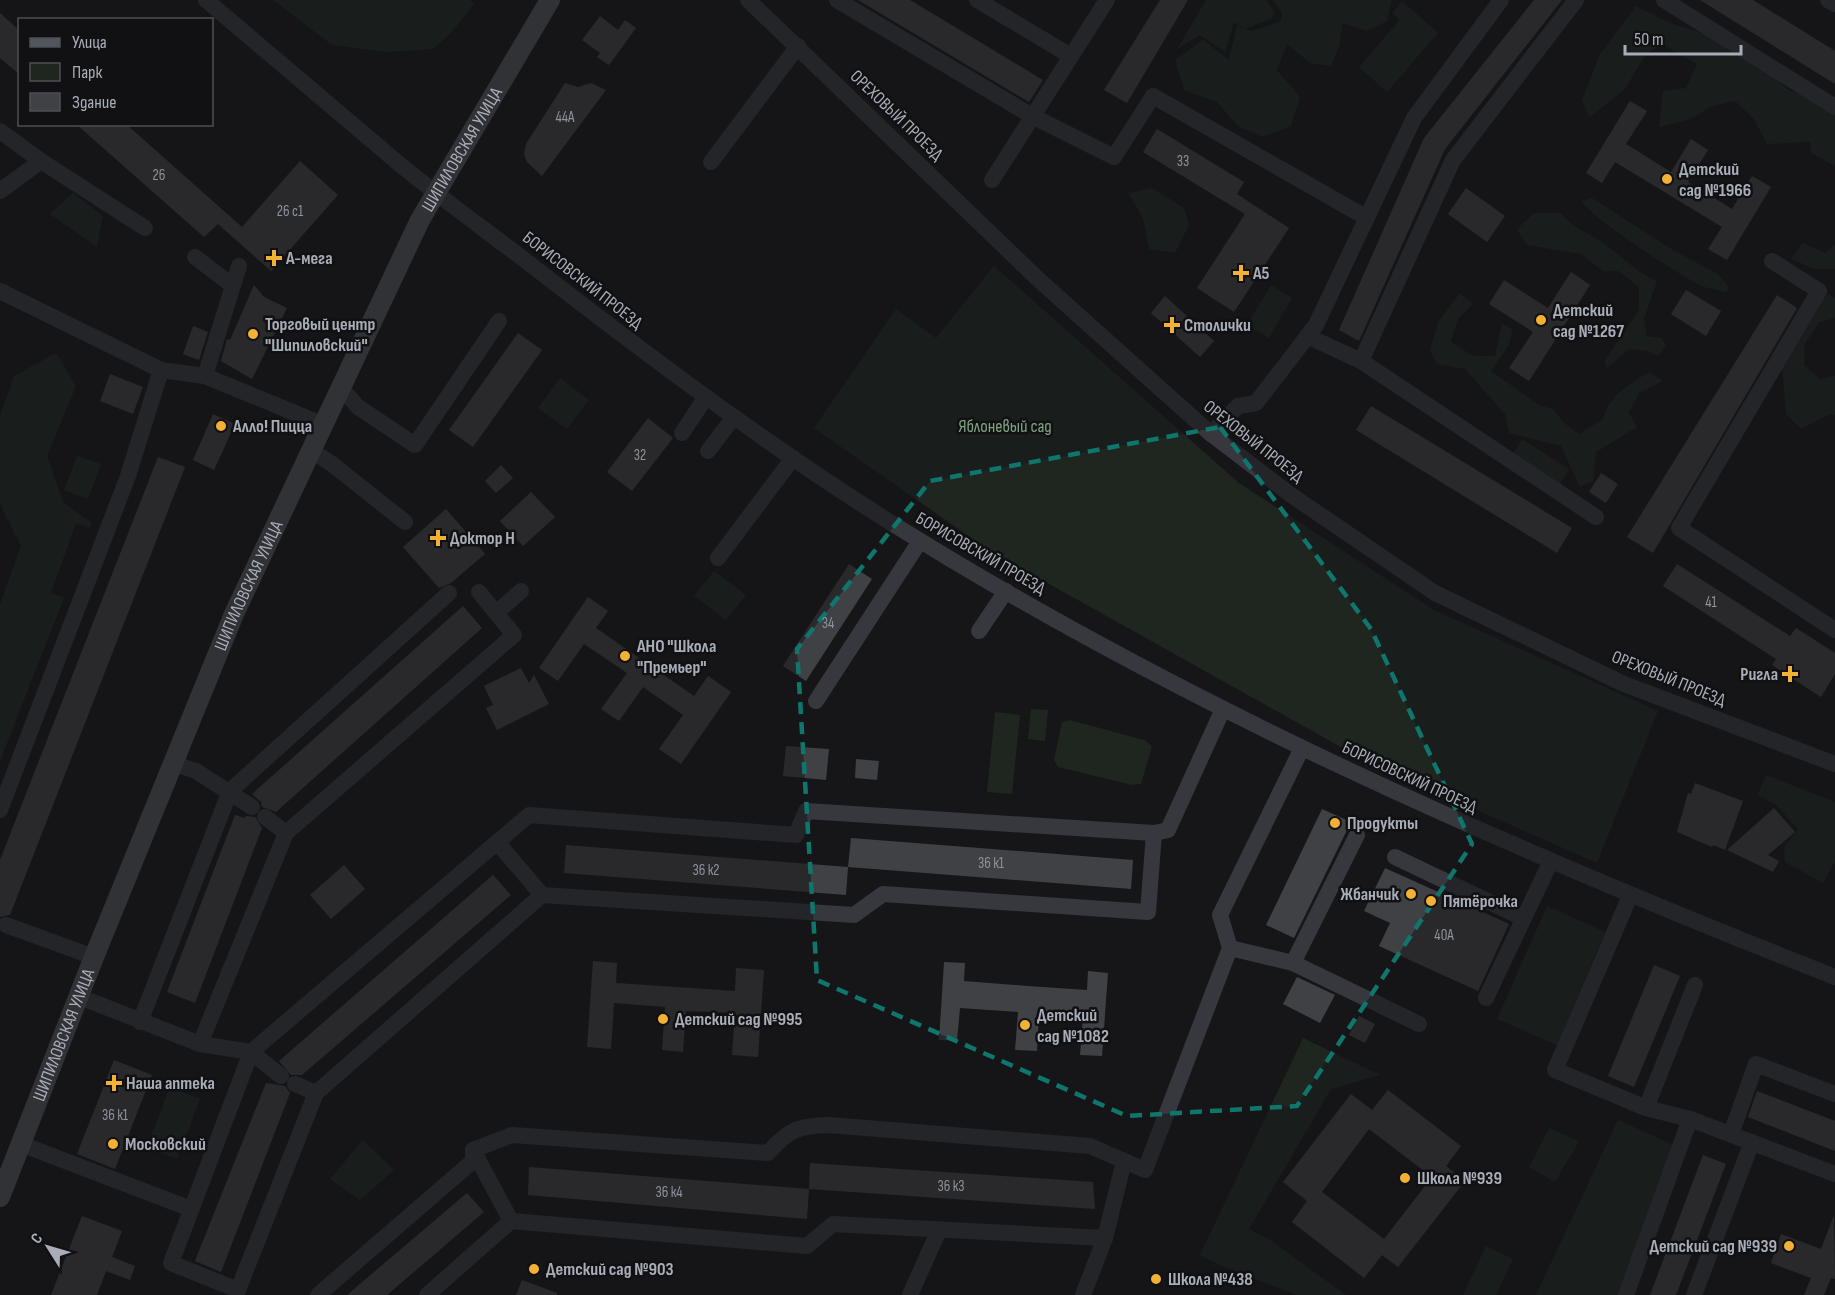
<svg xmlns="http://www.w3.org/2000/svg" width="1835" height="1295" font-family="'Sofia Sans Condensed',sans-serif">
  <rect width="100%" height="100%" fill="#161618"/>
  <g fill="#1e261f">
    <path d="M273,0H470L474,4L451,33L433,49L387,52L332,45Z"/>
    <path d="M1206,0H1266L1275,13L1272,18L1245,29L1252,31L1280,22L1282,13L1273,0H1392L1387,21L1367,31L1343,23L1339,46L1331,66L1310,63L1287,44L1277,70L1300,97L1291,126L1262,137L1238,126L1217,102L1184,90L1175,60L1203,40L1229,60L1237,26L1242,28L1234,22L1225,52L1200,35L1177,49Z"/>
    <path d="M1402,1L1438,33L1387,92L1359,67L1400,20L1392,13Z"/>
    <path d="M1636,6L1670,23L1711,36L1767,71L1790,91L1832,105L1835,103V166L1811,153L1810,142L1767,144L1754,119L1735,101L1710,107L1691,119L1659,127L1663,91L1686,88L1697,64L1662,44L1646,54L1625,89L1590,117L1582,101L1600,54Z"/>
    <path d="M1152,188L1184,208L1189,225L1175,253L1149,249L1143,218L1128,193Z"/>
    <path d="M73,193L103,216L97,247L50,214Z"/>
    <path d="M1592,198L1673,250L1718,274L1728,286L1727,292C1719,290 1711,289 1704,287C1685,279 1588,216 1582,201Z"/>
    <path d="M1534,213H1561C1575,230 1587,231 1603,243C1622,256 1635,272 1657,281L1644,319L1647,336L1661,338L1666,345L1658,356L1648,351L1629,349L1607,368L1604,362L1639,310V287L1618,271H1603L1581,254L1527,245L1517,229Z"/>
    <path d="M1803,243L1825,253L1835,245V269H1815L1791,259Z"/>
    <path d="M994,266L1239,483L1434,610L1658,711L1597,863L1366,761L990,551L814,428L896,309L936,338Z"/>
    <path d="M1271,285L1292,298L1269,338L1247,325Z"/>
    <path d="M1460,293L1473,304L1458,319L1451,342L1473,356H1495L1502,323L1513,330L1509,345L1491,371L1539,405L1553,409L1564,423L1579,434L1603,419C1609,395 1629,385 1649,372L1663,381L1639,393L1629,413L1637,427L1596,452L1593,481L1580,487L1561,446L1509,433L1505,414L1465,369L1437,364L1430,350L1438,322Z"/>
    <path d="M1828,294L1835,298V318L1820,322L1805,343L1804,365L1820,379L1835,376V415L1830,414L1801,429L1786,414L1782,363L1818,303Z"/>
    <path d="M56,353L76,386L47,456L63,502L92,523L89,528L76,523L51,593L64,598L0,761V604L21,546L0,504V416L14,376Z"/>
    <path d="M560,378L589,400L567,429L538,408Z"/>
    <path d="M1522,439L1569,469L1560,484L1513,454Z"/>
    <path d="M77,456L101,464L88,499L64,490Z"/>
    <path d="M714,571L746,595L726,620L694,596Z"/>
    <path d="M1031,709L1048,710L1045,741L1028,739Z"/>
    <path d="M995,712L1020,715L1012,794L987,792Z"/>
    <path d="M1070,720L1144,740L1152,746L1141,784L1132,785L1058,767L1054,760L1062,722Z"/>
    <path d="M1766,775L1835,802V861L1823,883L1785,862L1784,847L1798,829L1776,805L1758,795Z"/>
    <path d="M1547,906L1605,932L1557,1045L1497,1019Z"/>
    <path d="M1303,1038L1380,1075L1331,1089L1249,1229L1270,1240L1346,1295H1297L1218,1264L1200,1255Z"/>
    <path d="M170,1087L200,1099L177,1159L147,1147Z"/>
    <path d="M1618,1120L1676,1146L1620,1295H1536Z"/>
    <path d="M1549,1128L1579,1141L1555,1182L1529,1167Z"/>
    <path d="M363,1140L394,1170L360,1200L330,1179Z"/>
    <path d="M1486,1246L1513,1259L1496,1295H1463Z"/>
  </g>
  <g fill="#404145" fill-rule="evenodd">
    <path d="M858,0H910L1043,80L1029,102Z"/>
    <path d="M1160,0H1188L1127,103L1104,90Z"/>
    <path d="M1534,0H1562L1445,149L1359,341L1339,330L1424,138Z"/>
    <path d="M1700,0H1753L1835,51V84Z"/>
    <path d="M0,13L20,31V75L0,58Z"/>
    <path d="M600,16L618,30L625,20L636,28L609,65L597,57L600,53L582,40Z"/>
    <path d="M565,83L578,87L591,83L606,90L542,176L527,162L524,154L526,144Z"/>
    <path d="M1630,101L1647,111L1626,144L1671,172L1691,139L1708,150L1688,182L1732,209L1752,176L1771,187L1727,260L1708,249L1722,227L1615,162L1602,183L1586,173Z"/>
    <path d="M76,124H126L242,227L300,161L338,195L271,271L218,224L204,237Z"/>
    <path d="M1157,129L1244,182L1237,194L1289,228L1234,312L1197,288L1245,214L1143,152Z"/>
    <path d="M1466,188L1505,216L1487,242L1448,214Z"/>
    <path d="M1571,272L1590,285L1529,381L1509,368L1533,332L1489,304L1504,280L1548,308Z"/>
    <path d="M254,285L264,297L287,308L252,379L221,361L227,339L230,340Z"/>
    <path d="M1686,290L1721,311L1706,336L1671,314Z"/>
    <path d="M1777,295L1797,308L1653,553L1627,537Z"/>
    <path d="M1165,296L1214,341L1200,357L1151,313Z"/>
    <path d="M193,326L208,332L199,360L183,354Z"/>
    <path d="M518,333L542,350L473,447L449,430Z"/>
    <path d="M110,374L143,387L133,414L100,401Z"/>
    <path d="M1371,406L1572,528L1557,553L1356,430Z"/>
    <path d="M213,414L235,424L214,470L193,460Z"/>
    <path d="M648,418L673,438L632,491L607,472Z"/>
    <path d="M158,457L185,467L10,915L0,917V860Z"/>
    <path d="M501,465L513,478L496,493L485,481Z"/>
    <path d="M1601,473L1618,484L1606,503L1589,492Z"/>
    <path d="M531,492L555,517L523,546L500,521Z"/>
    <path d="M446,509L485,554L451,583L439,588L403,547Z"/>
    <path d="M849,564L872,579L806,681L783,666Z"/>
    <path d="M1677,564L1790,636L1796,628L1835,653V674L1821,697L1772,665L1776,659L1663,586Z"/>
    <path d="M588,597L608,611L596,628L694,696L708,676L731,692L681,764L659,749L683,715L643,687L619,721L601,709L627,673L584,644L558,681L539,668Z"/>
    <path d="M463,606L482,628L276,812L262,807L261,802L252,794Z"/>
    <path d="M521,668L529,683L534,675L549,704L497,730L486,708L493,705L484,686Z"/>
    <path d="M786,746L829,749L826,780L783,776Z"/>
    <path d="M856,759L879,761L877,780L855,778Z"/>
    <path d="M1695,783L1743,801L1725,850L1713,845L1712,847L1677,832L1688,793L1691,794Z"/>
    <path d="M1774,808L1795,832L1768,855L1779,861L1773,872L1727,850Z"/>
    <path d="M1322,809L1351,822L1294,938L1266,925Z"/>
    <path d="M235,815L244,818L246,816L255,817L262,828L195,1003L167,992Z"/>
    <path d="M851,838L1133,860L1131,889L848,867Z"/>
    <path d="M566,845L848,867L846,895L564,873Z"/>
    <path d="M344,865L365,889L331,919L310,895Z"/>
    <path d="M1385,868L1509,924L1478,991L1379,946L1390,923L1364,911Z"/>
    <path d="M493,875L511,895L302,1075H291L279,1061Z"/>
    <path d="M593,961L617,963L616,983L735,991L736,968L764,970L758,1057L732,1055L735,1013L686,1011L683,1052L662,1050L665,1007L614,1003L611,1049L587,1047Z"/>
    <path d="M944,962L965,963L964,981L1028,986L1087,990L1088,971L1108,973L1102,1056L1080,1055L1083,1017L1039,1014L1037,1051L1015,1050L1018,1012L960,1008L957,1041L939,1040Z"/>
    <path d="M1654,965L1680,976L1634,1087L1608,1076Z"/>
    <path d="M1297,977L1335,995L1320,1023L1283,1004Z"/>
    <path d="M1359,1016L1375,1024L1365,1043L1349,1035Z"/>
    <path d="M114,1060L152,1075L115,1169L77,1154Z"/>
    <path d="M266,1083L285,1086L290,1093L221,1272L195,1261Z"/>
    <path d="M1388,1090L1461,1146L1446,1166L1465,1181L1398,1267L1382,1255L1364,1278L1292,1222L1307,1201L1283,1182L1351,1094L1372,1110ZM1369,1129L1432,1177L1384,1239L1322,1192Z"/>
    <path d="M1757,1091L1835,1121V1151L1748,1117Z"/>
    <path d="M1703,1155L1726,1164L1676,1295H1650Z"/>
    <path d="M810,1163L1093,1182L1095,1209L809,1189Z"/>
    <path d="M529,1167L809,1189L807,1219L528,1195Z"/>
    <path d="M467,1193L484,1212L387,1295H347Z"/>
    <path d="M1834,1215L1835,1279L1831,1278L1824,1295H1804L1811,1278L1771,1263L1781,1234L1821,1249Z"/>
    <path d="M82,1216L122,1231L112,1257L135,1266L130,1280L106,1271L97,1295H51Z"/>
    <path d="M522,1280L557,1293V1295H516Z"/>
  </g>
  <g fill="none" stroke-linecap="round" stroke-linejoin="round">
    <g stroke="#37383d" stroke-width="16">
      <path d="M206,0C270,54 333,108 397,162C438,196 483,228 526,261C642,351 760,440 885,519C1184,707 1507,848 1835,977"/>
      <path d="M748,0L1039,280L1211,434L1291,495L1435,593L1624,684L1835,764"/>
      <path d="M837,0L1032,116L1114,157L1153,96L1367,218"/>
      <path d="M977,0L1071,56"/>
      <path d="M1664,0L1835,107"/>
      <path d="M1828,0L1835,4"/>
      <path d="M0,131L41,161L0,191"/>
      <path d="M41,161L145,228"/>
      <path d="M711,162L798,46"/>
      <path d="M992,180L1107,0"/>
      <path d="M195,257L233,286"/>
      <path d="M1772,261L1819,291L1679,528L1835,630"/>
      <path d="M0,291L161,370"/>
      <path d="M1307,336L1361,361L1453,160L1576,0"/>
      <path d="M1361,361L1596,517"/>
      <path d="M205,376L239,266"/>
      <path d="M342,389L358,407L415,445L499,321"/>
      <path d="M682,433L706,397"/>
      <path d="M1211,434L1238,406L1256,403L1316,325L1414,118L1501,0"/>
      <path d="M312,451L332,464L405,522"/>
      <path d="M708,451L734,417"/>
      <path d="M718,558L793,458"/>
      <path d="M496,613L521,591"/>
      <path d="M979,631L1006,591"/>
      <path d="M816,701L920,541"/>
      <path d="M172,763L196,771L252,807"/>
      <path d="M0,810L128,476L161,370L205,376L324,425"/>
      <path d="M265,817L286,833"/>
      <path d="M497,842L542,895L854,915L883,894L1148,912L1154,833"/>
      <path d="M1395,857L1523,918"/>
      <path d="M542,895L316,1093L238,1290L171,1263L251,1052L529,815L796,835L806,811L1154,833L1168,830L1223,709"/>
      <path d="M6,925L94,957"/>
      <path d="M1230,948L1293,963L1419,1024"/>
      <path d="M1293,963L1357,835"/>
      <path d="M80,997L200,1044L251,1052L281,1076"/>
      <path d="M1486,998L1551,861"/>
      <path d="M140,1022L230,791L449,593"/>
      <path d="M200,1044L286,833L514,635L479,592"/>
      <path d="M295,1084L316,1093"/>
      <path d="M1646,1108L1695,985"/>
      <path d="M1690,1119L1835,1174"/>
      <path d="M1731,1134L1756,1064L1835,1094"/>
      <path d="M21,1144L191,1209"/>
      <path d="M473,1150L512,1135L768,1153C789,1129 798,1126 829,1125L1090,1146L1145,1170L1230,948L1220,915L1302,748"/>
      <path d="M511,1221L807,1246L833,1224L1105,1238L1124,1161"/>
      <path d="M318,1295L473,1161V1150L511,1221L427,1295"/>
      <path d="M910,1295L939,1230"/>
      <path d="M1083,1295L1105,1238"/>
      <path d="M1626,1295L1690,1119L1646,1108L1555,1070L1630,896"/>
      <path d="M1694,1295L1752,1142"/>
    </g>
    <path stroke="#53555c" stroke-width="20" id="s1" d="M0,1197L94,957L234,614L420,220L550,0"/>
  </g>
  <path d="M0 0H1835V1295H0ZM1220,427L1371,629L1472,844L1297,1106L1127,1116L817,980L797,649L930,481Z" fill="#161618" fill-opacity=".55" fill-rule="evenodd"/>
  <path fill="none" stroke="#0f766e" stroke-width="4.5" stroke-dasharray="12 8" stroke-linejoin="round" d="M1220,427L1371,629L1472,844L1297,1106L1127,1116L817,980L797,649L930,481Z"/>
  <g fill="#f2b134" stroke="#111113" stroke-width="2">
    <circle cx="1667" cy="179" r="6"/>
    <path d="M271 249h6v6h6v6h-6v6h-6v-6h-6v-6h6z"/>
    <path d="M1238 264h6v6h6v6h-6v6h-6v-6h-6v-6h6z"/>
    <circle cx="1541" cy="320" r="6"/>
    <path d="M1169 316h6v6h6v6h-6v6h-6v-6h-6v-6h6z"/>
    <circle cx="253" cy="334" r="6"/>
    <circle cx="221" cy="426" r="6"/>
    <path d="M435 529h6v6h6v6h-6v6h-6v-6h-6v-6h6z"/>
    <circle cx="625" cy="656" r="6"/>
    <path d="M1787 665h6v6h6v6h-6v6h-6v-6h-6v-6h6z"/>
    <circle cx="1335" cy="823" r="6"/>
    <circle cx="1411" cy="894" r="6"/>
    <circle cx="1431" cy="901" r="6"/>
    <circle cx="663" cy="1019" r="6"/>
    <circle cx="1025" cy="1025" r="6"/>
    <path d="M111 1074h6v6h6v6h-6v6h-6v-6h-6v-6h6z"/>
    <circle cx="113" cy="1144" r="6"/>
    <circle cx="1405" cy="1178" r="6"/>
    <circle cx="1789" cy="1246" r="6"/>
    <circle cx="534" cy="1269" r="6"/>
    <circle cx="1156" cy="1279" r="6"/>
  </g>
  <g text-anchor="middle" stroke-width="5" stroke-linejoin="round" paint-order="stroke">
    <g font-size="15" fill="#8e929b">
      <text x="565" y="122">44А</text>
      <text x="1183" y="166">33</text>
      <text x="159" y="180">26</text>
      <text x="290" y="216">26 с1</text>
      <text x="640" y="460">32</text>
      <text x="1711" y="607">41</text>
      <text x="828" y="628">34</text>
      <text x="991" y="868">36 к1</text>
      <text x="706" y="875">36 к2</text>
      <text x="1444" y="940">40А</text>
      <text x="115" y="1120">36 к1</text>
      <text x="951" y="1191">36 к3</text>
      <text x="669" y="1197">36 к4</text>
    </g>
    <g font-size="18" fill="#a8adb8" stroke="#111113">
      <text transform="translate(897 115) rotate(44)" y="6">ОРЕХОВЫЙ ПРОЕЗД</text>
      <text dy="6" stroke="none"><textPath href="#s1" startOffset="1146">ШИПИЛОВСКАЯ УЛИЦА</textPath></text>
      <text transform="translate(583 280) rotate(38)" y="6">БОРИСОВСКИЙ ПРОЕЗД</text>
      <text transform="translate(1254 441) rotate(38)" y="6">ОРЕХОВЫЙ ПРОЕЗД</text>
      <text transform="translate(981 553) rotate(30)" y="6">БОРИСОВСКИЙ ПРОЕЗД</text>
      <text dy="6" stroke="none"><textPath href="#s1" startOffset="660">ШИПИЛОВСКАЯ УЛИЦА</textPath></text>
      <text transform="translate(1669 678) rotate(22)" y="6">ОРЕХОВЫЙ ПРОЕЗД</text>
      <text transform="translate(1410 777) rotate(25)" y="6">БОРИСОВСКИЙ ПРОЕЗД</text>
      <text dy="6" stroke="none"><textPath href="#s1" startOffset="174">ШИПИЛОВСКАЯ УЛИЦА</textPath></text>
    </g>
    <g font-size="18" font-weight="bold" fill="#a8adb8" stroke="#111113" text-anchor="start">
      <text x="1679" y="175">Детский<tspan x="1679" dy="21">сад №1966</tspan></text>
      <text x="286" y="264">А-мега</text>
      <text x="1253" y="279">А5</text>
      <text x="1553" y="316">Детский<tspan x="1553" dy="21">сад №1267</tspan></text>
      <text x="265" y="330">Торговый центр<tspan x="265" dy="21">"Шипиловский"</tspan></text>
      <text x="1184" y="331">Столички</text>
      <text x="233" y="432">Алло! Пицца</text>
      <text x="450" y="544">Доктор Н</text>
      <text x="637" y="652">АНО "Школа<tspan x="637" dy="21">"Премьер"</tspan></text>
      <text x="1778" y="680" text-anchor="end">Ригла</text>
      <text x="1347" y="829">Продукты</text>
      <text x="1399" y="900" text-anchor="end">Жбанчик</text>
      <text x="1443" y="907">Пятёрочка</text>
      <text x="1037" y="1021">Детский<tspan x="1037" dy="21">сад №1082</tspan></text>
      <text x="675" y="1025">Детский сад №995</text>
      <text x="126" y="1089">Наша аптека</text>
      <text x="125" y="1150">Московский</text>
      <text x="1417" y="1184">Школа №939</text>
      <text x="1777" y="1252" text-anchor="end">Детский сад №939</text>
      <text x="546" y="1275">Детский сад №903</text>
      <text x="1168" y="1285">Школа №438</text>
    </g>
    <g font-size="18" fill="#7fa381" stroke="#111113">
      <text x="1005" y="432">Яблоневый сад</text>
    </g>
  </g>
  <rect x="18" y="18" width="195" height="108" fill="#111113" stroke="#4d4f55" stroke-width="1.5"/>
  <rect x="30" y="38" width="30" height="9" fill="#53555c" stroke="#4d4f55" stroke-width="1.5"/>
  <text x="72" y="48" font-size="18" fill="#a8adb8">Улица</text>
  <rect x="30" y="63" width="30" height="18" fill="#1e261f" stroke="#4d4f55" stroke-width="1.5"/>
  <text x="72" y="78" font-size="18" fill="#a8adb8">Парк</text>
  <rect x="30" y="93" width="30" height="18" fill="#404145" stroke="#4d4f55" stroke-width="1.5"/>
  <text x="72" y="108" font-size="18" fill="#a8adb8">Здание</text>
  <g transform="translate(48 1247) rotate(307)" stroke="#111113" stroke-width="4.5" paint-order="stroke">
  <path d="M0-4.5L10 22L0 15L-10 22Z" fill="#a8adb8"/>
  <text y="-9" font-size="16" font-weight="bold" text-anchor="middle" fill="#a8adb8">С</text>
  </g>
  <path d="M1625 45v9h116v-9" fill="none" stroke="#a8adb8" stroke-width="3"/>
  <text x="1634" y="45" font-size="18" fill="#a8adb8" stroke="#111113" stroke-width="4.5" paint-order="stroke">50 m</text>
</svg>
